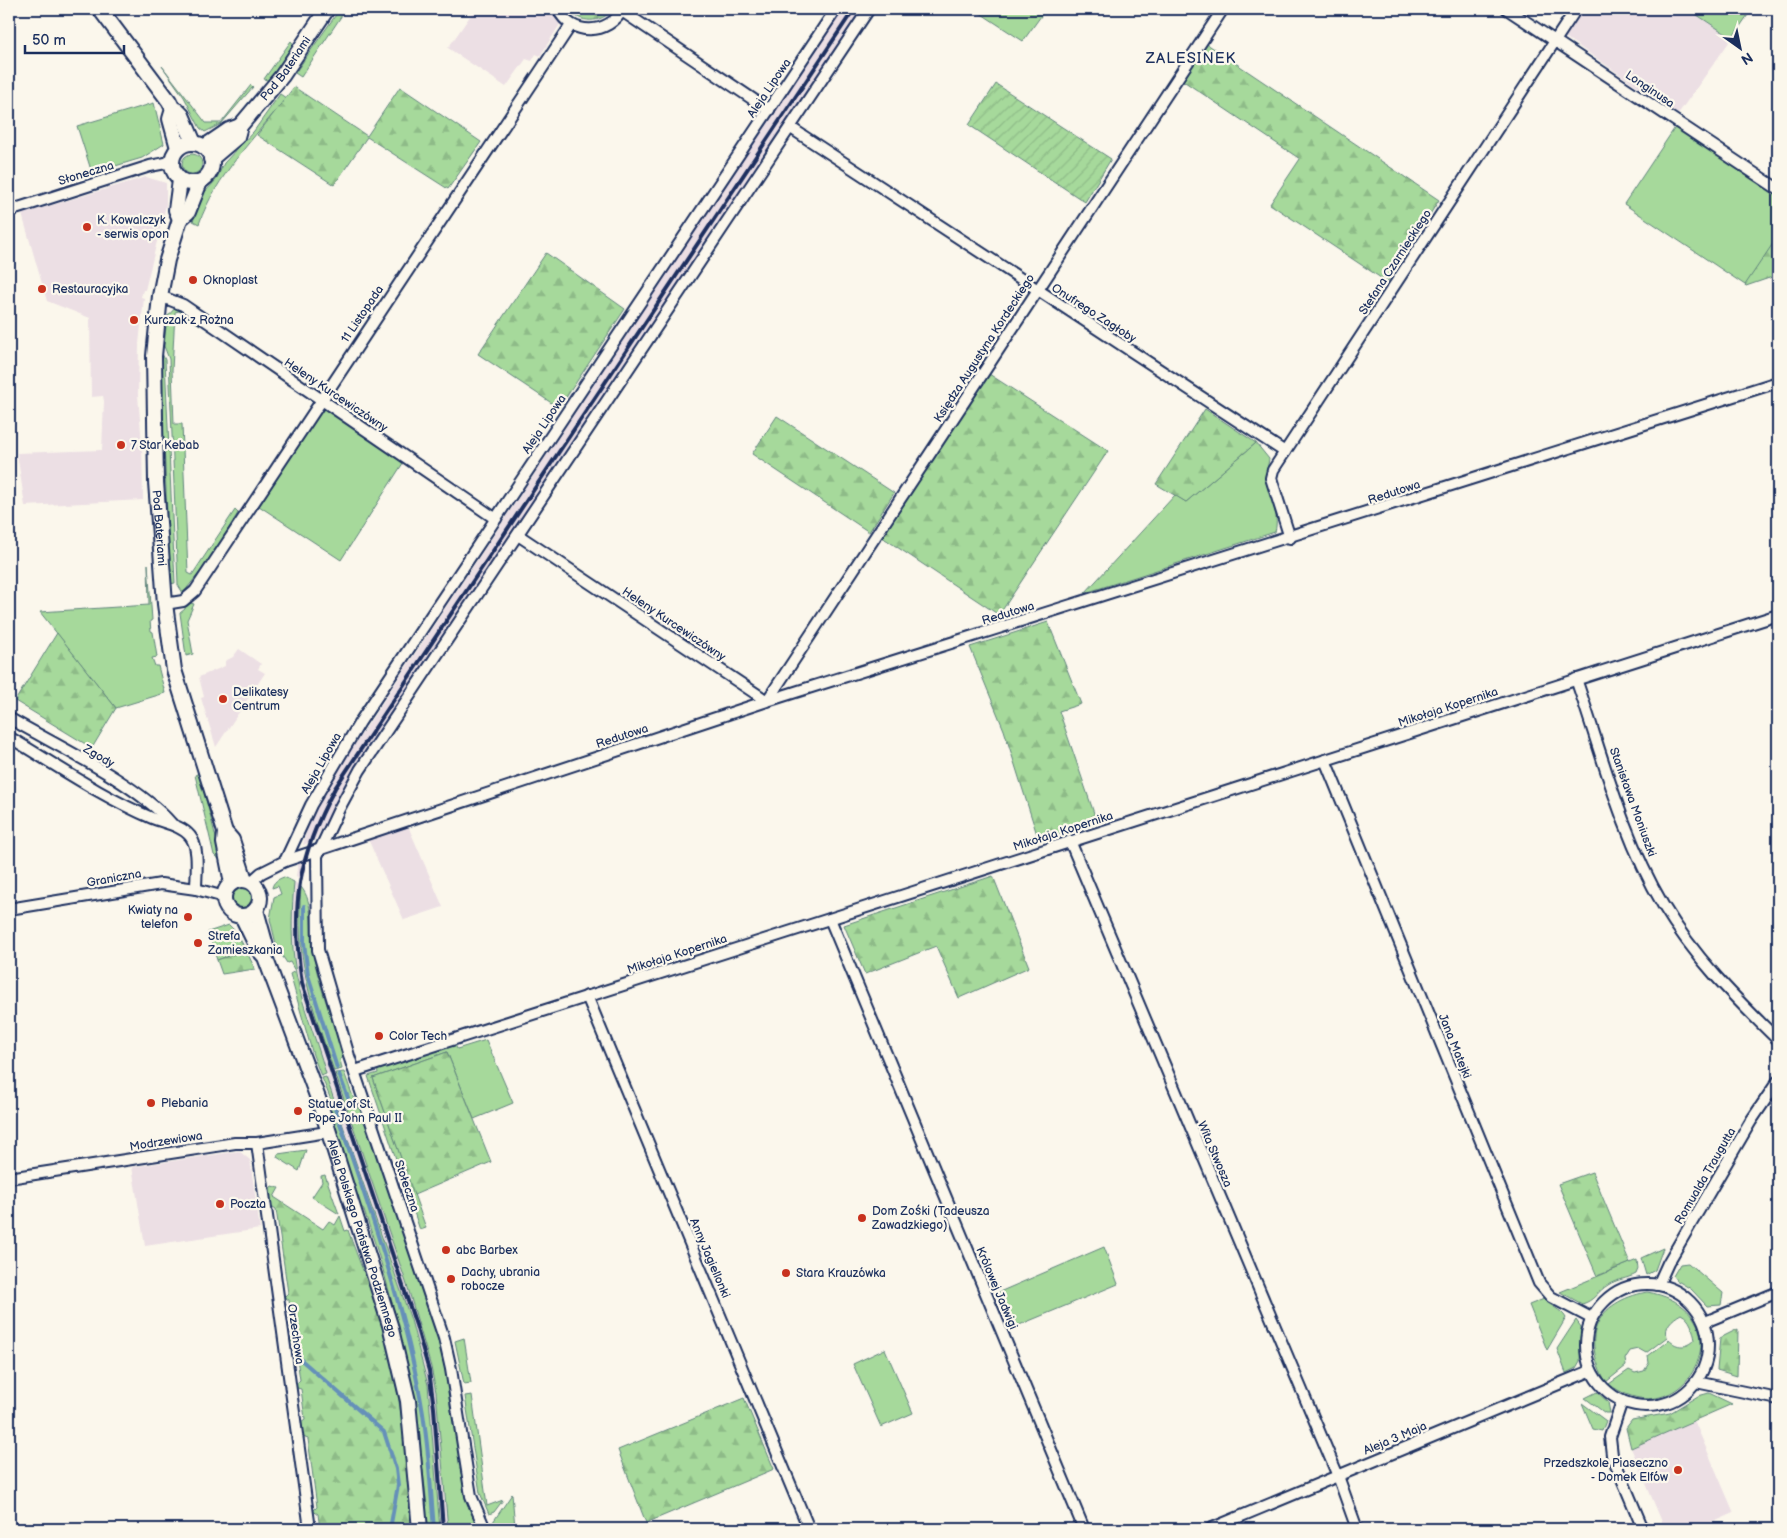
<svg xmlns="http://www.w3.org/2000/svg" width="1787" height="1538" font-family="'Balsamiq Sans',sans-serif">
  <defs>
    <pattern id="forest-firs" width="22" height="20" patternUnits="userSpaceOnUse" patternTransform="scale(1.25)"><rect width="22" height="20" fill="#a6d99b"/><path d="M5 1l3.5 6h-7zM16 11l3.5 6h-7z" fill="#8ebb88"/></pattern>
    <pattern id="garden-furrows" width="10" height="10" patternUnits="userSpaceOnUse" patternTransform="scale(1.25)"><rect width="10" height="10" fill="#a6d99b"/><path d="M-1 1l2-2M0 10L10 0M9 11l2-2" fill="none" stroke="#8ebb88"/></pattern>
  </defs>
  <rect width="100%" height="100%" fill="#fbf7ec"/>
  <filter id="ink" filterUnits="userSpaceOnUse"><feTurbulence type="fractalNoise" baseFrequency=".02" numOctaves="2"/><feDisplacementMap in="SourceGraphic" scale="10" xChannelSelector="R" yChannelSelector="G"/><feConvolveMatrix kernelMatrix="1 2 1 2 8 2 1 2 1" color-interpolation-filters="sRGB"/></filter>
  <g filter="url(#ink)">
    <g fill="#ecdfe4">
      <path d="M475,9H554L562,21L540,56L536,54L532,61L526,59L506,87L448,48Z"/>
      <path d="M843,9H863L337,803L315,840L303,845L312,809Z"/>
      <path d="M1584,9H1688L1732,38L1678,114L1565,37Z"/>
      <path d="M146,177L166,183V205L145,290H143L141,297L144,298L139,344L138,395L142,444L143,500L25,506L17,453L102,450L104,401L103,396L91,397L90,318L47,301L22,214Z"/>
      <path d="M239,649L261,664L258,669L265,673L216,747L201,698L204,697L199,677L225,666V661L233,657Z"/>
      <path d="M408,826L443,907L404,920L368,839Z"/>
      <path d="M302,863L307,865L300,886L301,887L299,913L303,968L316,1018L334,1071L332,1073H335L352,1120L408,1288L431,1367L436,1392L448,1529H440L428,1385L411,1320L326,1077L329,1075L326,1074L300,988L294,960L292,916L294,882L298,884L299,878L296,876L298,864Z"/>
      <path d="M239,1151L250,1160L260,1229L145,1246L132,1167Z"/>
      <path d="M1694,1420L1734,1513L1698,1529H1665L1631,1448Z"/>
    </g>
    <g fill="#a6d99b" stroke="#60847c">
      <path d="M340,9H346L301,77L295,73Z"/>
      <path d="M974,9H1046L1023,41Z"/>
      <path d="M1688,9H1752L1732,38Z"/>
      <path d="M291,41L295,46L270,81L264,79Z"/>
      <path d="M162,66L206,123H221L251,85L253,87L221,124L205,132L200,128L184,97Z"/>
      <path d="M280,94L286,98C256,136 215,177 199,224L193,221L204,193L216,180L224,163L254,131Z"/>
      <path d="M154,103L164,144L142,158L92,173L77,126Z"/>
      <path d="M1676,126L1778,195V236L1775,242L1778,275L1745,285L1624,204Z"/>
      <circle cx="192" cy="164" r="10"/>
      <path d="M176,307L201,322L200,325L179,311L175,312L172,370L174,424H182L188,573L192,575L235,510L238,513L209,561L183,593L178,585L169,359L164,346L167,317Z"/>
      <path d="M160,349L165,360L175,583L170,584Z"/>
      <path d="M324,407L405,460L341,560L259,506Z"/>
      <path d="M1256,443L1269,459C1268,465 1266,473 1266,479C1269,497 1280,513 1275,532L1085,593L1175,495L1186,502Z"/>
      <path d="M148,564L152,620L150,621L151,631L153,632L157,657L152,658L155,666H158L165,693L116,708L40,612L149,605Z"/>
      <path d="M190,603L194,604L187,620L193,654L186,656L180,613L185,609V605Z"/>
      <path d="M199,773L221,857L217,858L214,855L195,775Z"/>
      <path d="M284,877L294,882C292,908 291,934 294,959C298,999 316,1036 326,1074L321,1076L313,1055L290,974L295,971L290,962L287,963L277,948L270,919L274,897L281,894L278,886L272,888C273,882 278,879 284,877Z"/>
      <path d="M301,887C314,902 310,929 312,947C317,983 333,1019 343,1054L344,1057L340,1059L342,1069L334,1071C311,1004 295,960 301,887Z"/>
      <circle cx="242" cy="898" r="10"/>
      <path d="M229,925L236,932L246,950L217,960L208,932Z"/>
      <path d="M486,1040L513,1103L474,1119L447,1052L373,1078L426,1228L420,1230L368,1076L378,1073L377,1068L454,1042L457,1049Z"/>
      <path d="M344,1072L357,1108L361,1107L436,1331L445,1369L465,1492L468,1505L479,1529H448L436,1392L431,1367L408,1288L335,1073Z"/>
      <path d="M326,1077L411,1320L428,1385L440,1529H426L425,1507L427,1506C416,1403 398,1305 363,1208H361L346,1167L327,1102L331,1100L322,1078Z"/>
      <path d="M306,1150L299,1171L277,1157L278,1154Z"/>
      <path d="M325,1175L339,1214L312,1197L322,1182L321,1176Z"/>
      <path d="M1104,1247L1118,1284L1012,1328L997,1293Z"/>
      <path d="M1663,1248L1655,1270L1646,1275L1641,1258Z"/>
      <path d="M1637,1260L1638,1269L1636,1274C1627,1279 1617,1279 1608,1285C1598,1291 1594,1301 1582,1304L1560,1292Z"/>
      <path d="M1688,1263L1723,1293L1721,1305L1707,1306L1691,1289L1676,1280L1673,1276L1680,1264Z"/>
      <path d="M1647,1292C1752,1310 1684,1442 1609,1384L1629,1370L1635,1373L1644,1371L1649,1363L1648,1356L1669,1340C1677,1348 1687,1348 1695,1340C1693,1330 1691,1319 1681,1314C1672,1319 1664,1326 1667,1337L1646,1353L1639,1349L1630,1351L1625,1359L1626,1366L1606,1382C1580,1336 1596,1302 1647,1292Z"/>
      <path d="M1544,1299C1551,1307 1561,1309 1566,1318L1547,1350L1529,1305Z"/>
      <path d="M1576,1320L1581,1327L1580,1361L1576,1368L1566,1373L1557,1349Z"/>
      <path d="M464,1338L471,1383L464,1384L455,1341Z"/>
      <path d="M885,1349L913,1413L881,1427L853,1364Z"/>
      <path d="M1597,1392L1608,1402L1610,1413H1605L1585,1398Z"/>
      <path d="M472,1395L487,1506L503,1500L494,1512L489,1514L480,1493L465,1396Z"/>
      <path d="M1582,1403L1606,1421L1602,1431L1593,1429Z"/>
      <path d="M512,1494L515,1527L496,1529L493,1522Z"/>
    </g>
    <g fill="url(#forest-firs)" stroke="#60847c">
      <path d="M568,9H613C601,24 580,24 568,9Z"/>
      <path d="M1207,44L1439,200L1387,282L1270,204L1300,159L1182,80Z"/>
      <path d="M294,87L367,136L400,87L481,142L448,189L367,137L334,185L257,135Z"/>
      <path d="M1778,236V275L1746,286L1745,285Z"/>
      <path d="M546,253L625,309L559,408L478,354Z"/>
      <path d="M989,374L1108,451L999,615L882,537Z"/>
      <path d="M1205,409L1256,443L1186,502L1156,484Z"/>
      <path d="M777,416L894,493L869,532L752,454Z"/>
      <path d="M1048,622L1081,704L1059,711L1097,822L1039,841L1004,730L970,647Z"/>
      <path d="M57,633L116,708L92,748L15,701Z"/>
      <path d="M993,876L1029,967L959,998L936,946L865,974L844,925Z"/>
      <path d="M246,950L255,969L222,974L217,960Z"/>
      <path d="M447,1052L491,1162L414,1195L373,1078Z"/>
      <path d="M1592,1172L1630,1263L1597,1276L1558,1184Z"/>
      <path d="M272,1186L279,1188L274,1197L323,1229L329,1221L335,1225L340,1216L345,1231L348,1230C358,1260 372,1290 381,1320C400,1387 409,1463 413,1529H320L318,1514L313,1511L317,1507L308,1439L303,1437L301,1422L305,1419L301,1389L297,1388L296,1384L300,1380L295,1344L290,1342L294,1337L289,1300L284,1297L288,1293L276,1209L270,1205L268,1191Z"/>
      <path d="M1738,1329L1737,1376L1717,1370L1720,1338Z"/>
      <path d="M1709,1393L1732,1404L1631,1448L1626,1428L1632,1420L1670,1413L1698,1396Z"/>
      <path d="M744,1398L774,1469L646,1523L618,1450Z"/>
    </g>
    <path fill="url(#garden-furrows)" stroke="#60847c" d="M996,84L1111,159L1085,202L969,125Z"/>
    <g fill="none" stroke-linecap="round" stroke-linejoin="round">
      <g stroke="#6590b9" stroke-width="4">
        <path d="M304,906V943L308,975L337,1068"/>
        <path d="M339,1074L348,1098"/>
        <path d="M333,1103C365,1196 399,1289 418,1386C428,1433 430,1482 434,1529"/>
        <path d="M299,1358L384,1432L396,1469L398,1485L390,1529"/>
      </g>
      <defs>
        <g id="minor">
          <path d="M558,9C571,37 609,35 623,9"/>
          <path d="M1507,9L1778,189"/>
          <path d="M622,11L769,110"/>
          <path d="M791,128L1285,452"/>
          <path d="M9,211L150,166L171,162"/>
          <path d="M160,296L183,305L496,519"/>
          <path d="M518,535L767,701L1223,9"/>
          <path d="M1290,538L1271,478L1273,470L1576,9"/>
          <path d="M165,604L183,601L195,591L571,25"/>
          <path d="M1576,679C1602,754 1622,836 1663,905C1694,957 1735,998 1778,1040"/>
          <path d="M9,718C57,746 135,782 171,823"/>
          <path d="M9,737C56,765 102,797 152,818C164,823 181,825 190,836C200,848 196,874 196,889"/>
          <path d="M1325,760L1539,1283L1551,1297L1591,1318"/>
          <path d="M1070,841L1338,1476L1357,1529"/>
          <path d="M285,861L311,805L360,722L836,9"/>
          <path d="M251,882L261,873L285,861L767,701L1778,382"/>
          <path d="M9,909L161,884L196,889L224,897"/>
          <path d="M830,919L1084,1529"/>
          <path d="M587,996L809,1529"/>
          <path d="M355,1071L1778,615"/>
          <path d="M257,1143L310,1529"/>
          <path d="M9,1178L235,1143H257L327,1132"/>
          <circle cx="1647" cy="1345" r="61"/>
          <path d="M1658,1285L1668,1263L1751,1121L1778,1081"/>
          <path d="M1705,1322L1778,1292"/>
          <path d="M1696,1382L1778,1399"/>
          <path d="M1622,1401L1610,1437L1612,1455L1643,1529"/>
          <path d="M485,1529L471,1496L451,1369L444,1338L349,1056L318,950L317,856L339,809L360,770L869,9"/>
          <path d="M1210,1529L1590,1371"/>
        </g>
        <g id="tertiary">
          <path d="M100,9L169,101L173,109L170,119L178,148"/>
          <path d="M173,109L177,110L182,115L194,143"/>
          <circle cx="192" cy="163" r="20"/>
          <path d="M204,147L229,130L240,126"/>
          <path id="s1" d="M211,159L237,137L240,126L282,76L327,9"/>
          <path id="s2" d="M200,182L188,212L180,219L167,260L160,296L154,356L156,482L165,604L174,670L225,832L232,840L245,880"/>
          <path d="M180,219L176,210L180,180"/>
          <path d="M225,833L224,843L232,883"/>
          <circle cx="242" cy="898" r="18"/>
          <path d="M256,910L266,946L265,956"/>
          <path id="s3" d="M242,916L258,949L265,957L319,1101L390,1325L408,1401L420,1529"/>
        </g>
      </defs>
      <use href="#minor" stroke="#1b2f5e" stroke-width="14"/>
      <use href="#tertiary" stroke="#1b2f5e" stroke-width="18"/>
      <use href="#minor" stroke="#fbf7ec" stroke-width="10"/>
      <use href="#tertiary" stroke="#fbf7ec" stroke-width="14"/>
      <path stroke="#1b2f5e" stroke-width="4" d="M443,1529L434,1408L429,1371L416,1325L302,983C290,906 298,856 335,788L854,9"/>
    </g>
  </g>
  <g fill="#c8321e" stroke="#fbf7ec" stroke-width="2">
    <circle cx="87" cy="227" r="5"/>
    <circle cx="193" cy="280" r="5"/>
    <circle cx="42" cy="289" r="5"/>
    <circle cx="134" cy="320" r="5"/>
    <circle cx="121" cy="445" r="5"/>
    <circle cx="223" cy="699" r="5"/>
    <circle cx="188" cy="917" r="5"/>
    <circle cx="198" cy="943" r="5"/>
    <circle cx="379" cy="1036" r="5"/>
    <circle cx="151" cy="1103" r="5"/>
    <circle cx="298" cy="1111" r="5"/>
    <circle cx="220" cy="1204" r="5"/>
    <circle cx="862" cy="1218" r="5"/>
    <circle cx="446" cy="1250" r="5"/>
    <circle cx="786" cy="1273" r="5"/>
    <circle cx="451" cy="1279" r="5"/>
    <circle cx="1678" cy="1470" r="5"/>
  </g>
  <g text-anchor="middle" stroke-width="4.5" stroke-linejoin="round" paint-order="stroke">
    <g font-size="12" fill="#1b2f5e" stroke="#fbf7ec">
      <text dy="4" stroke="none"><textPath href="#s1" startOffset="119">Pod Bateriami</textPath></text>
      <text transform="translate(769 88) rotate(-56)" y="4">Aleja Lipowa</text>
      <text transform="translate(1650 89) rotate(34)" y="4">Longinusa</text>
      <text transform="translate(86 173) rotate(-17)" y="4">Słoneczna</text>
      <text transform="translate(1395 262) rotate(-57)" y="4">Stefana Czarnieckiego</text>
      <text transform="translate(1094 313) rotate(33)" y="4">Onufrego Zagłoby</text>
      <text transform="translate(362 314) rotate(-56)" y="4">11 Listopada</text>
      <text transform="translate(984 348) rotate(-57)" y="4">Księdza Augustyna Kordeckiego</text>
      <text transform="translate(336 395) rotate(34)" y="4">Heleny Kurcewiczówny</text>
      <text transform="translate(544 424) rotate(-56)" y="4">Aleja Lipowa</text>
      <text transform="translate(1394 492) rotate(-18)" y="4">Redutowa</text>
      <text dy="4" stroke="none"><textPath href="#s2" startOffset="355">Pod Bateriami</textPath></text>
      <text transform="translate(1008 613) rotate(-17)" y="4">Redutowa</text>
      <text transform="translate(674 624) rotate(34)" y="4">Heleny Kurcewiczówny</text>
      <text transform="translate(1448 707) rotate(-18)" y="4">Mikołaja Kopernika</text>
      <text transform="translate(622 736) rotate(-18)" y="4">Redutowa</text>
      <text transform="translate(99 756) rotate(30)" y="4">Zgody</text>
      <text transform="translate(321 763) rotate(-60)" y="4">Aleja Lipowa</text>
      <text transform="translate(1633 802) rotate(70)" y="4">Stanisława Moniuszki</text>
      <text transform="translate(1063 831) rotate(-18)" y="4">Mikołaja Kopernika</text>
      <text transform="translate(114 878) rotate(-10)" y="4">Graniczna</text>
      <text transform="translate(677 954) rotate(-18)" y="4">Mikołaja Kopernika</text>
      <text transform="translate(1455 1046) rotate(68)" y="4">Jana Matejki</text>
      <text transform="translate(166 1141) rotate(-9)" y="4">Modrzewiowa</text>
      <text transform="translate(1215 1154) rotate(67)" y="4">Wita Stwosza</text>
      <text transform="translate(1705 1176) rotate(-60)" y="4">Romualda Traugutta</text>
      <text transform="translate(407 1186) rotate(71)" y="4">Stołeczna</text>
      <text dy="4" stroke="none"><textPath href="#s3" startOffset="345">Aleja Polskiego Państwa Podziemnego</textPath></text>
      <text transform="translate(710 1258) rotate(67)" y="4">Anny Jagiellonki</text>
      <text transform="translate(997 1288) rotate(67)" y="4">Królowej Jadwigi</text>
      <text transform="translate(296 1334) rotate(82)" y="4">Orzechowa</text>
      <text transform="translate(1395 1438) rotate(-23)" y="4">Aleja 3 Maja</text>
    </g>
    <g font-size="12" fill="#1b2f5e" stroke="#fbf7ec" text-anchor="start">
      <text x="97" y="224">K. Kowalczyk<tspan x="97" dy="14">- serwis opon</tspan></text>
      <text x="203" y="284">Oknoplast</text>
      <text x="52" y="293">Restauracyjka</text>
      <text x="144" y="324">Kurczak z Rożna</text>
      <text x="131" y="449">7 Star Kebab</text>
      <text x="233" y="696">Delikatesy<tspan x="233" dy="14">Centrum</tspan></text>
      <text x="178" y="914" text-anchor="end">Kwiaty na<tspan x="178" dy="14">telefon</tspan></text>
      <text x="208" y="940">Strefa<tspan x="208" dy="14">Zamieszkania</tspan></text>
      <text x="389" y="1040">Color Tech</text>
      <text x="161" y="1107">Plebania</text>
      <text x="308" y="1108">Statue of St.<tspan x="308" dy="14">Pope John Paul II</tspan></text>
      <text x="230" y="1208">Poczta</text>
      <text x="872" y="1215">Dom Zośki (Tadeusza<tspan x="872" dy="14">Zawadzkiego)</tspan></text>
      <text x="456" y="1254">abc Barbex</text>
      <text x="461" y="1276">Dachy, ubrania<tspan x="461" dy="14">robocze</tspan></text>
      <text x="796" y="1277">Stara Krauzówka</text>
      <text x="1668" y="1467" text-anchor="end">Przedszkole Piaseczno<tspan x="1668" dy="14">- Domek Elfów</tspan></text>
    </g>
    <g font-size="15" letter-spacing="1" fill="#1b2f5e" stroke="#fbf7ec">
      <text x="1191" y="63">ZALESINEK</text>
    </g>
  </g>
  <rect width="1787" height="1538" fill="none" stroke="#fbf7ec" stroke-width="30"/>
  <rect x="15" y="15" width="1757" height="1508" fill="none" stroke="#1b2f5e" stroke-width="2" filter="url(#ink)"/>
  <g transform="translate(1740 48) rotate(147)" stroke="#fbf7ec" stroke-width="4" paint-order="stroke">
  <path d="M0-4L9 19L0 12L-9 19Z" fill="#1b2f5e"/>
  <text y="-8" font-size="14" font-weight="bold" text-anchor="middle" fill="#1b2f5e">N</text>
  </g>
  <path d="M25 45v8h99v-8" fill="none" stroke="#1b2f5e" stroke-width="2.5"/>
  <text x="32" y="45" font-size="15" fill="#1b2f5e" stroke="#fbf7ec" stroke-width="4" paint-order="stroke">50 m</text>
</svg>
